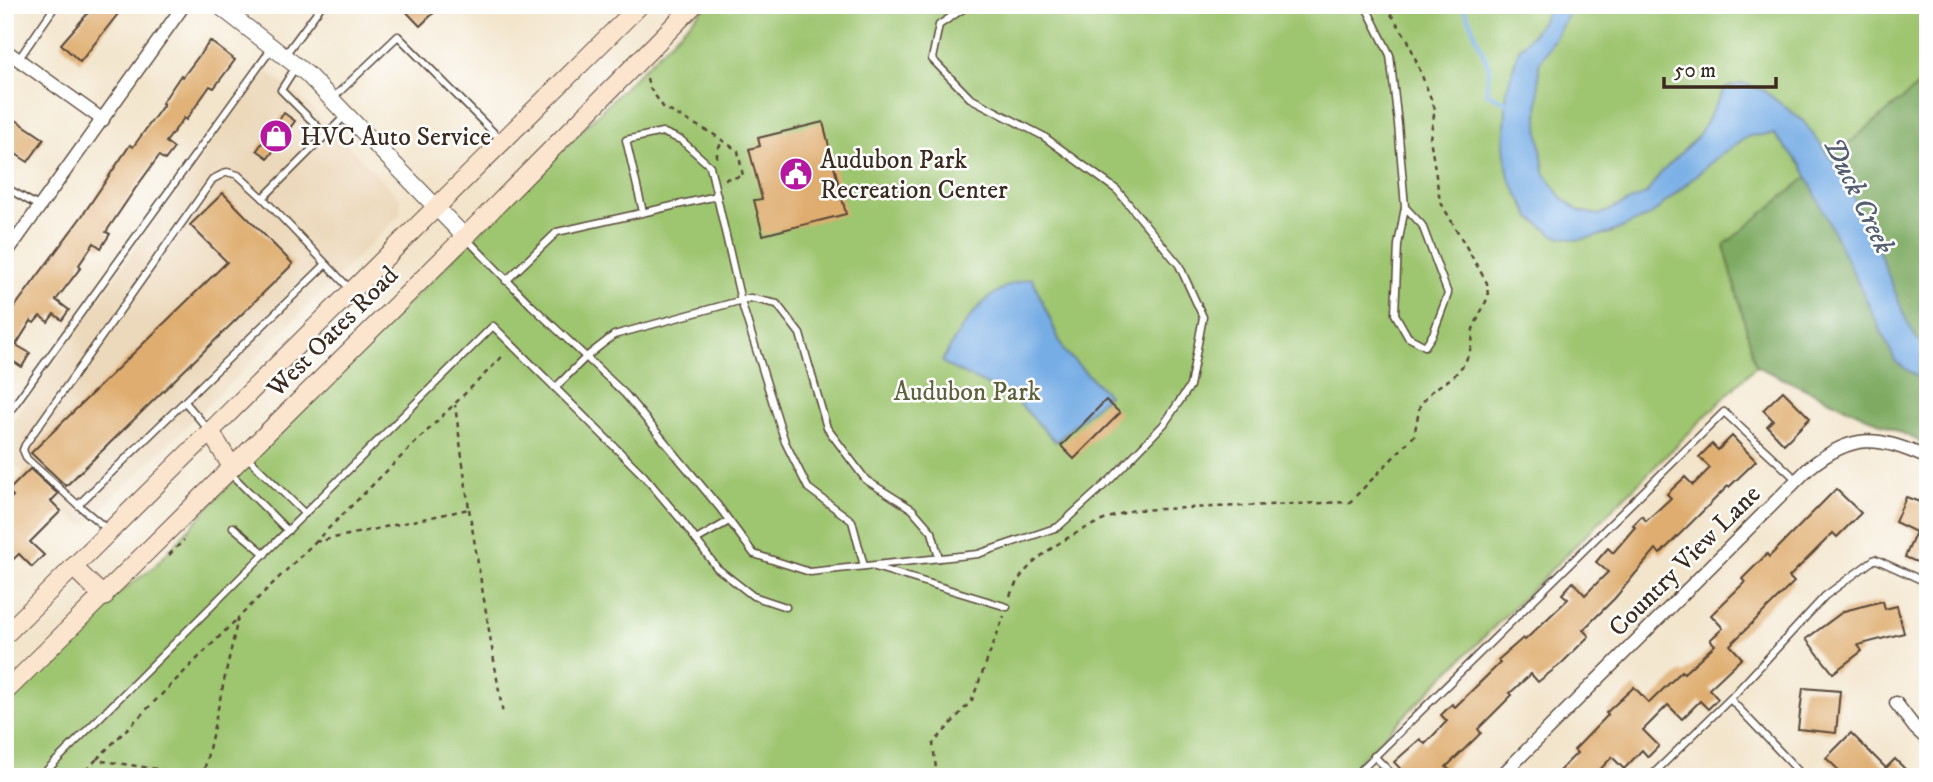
<svg xmlns="http://www.w3.org/2000/svg" width="1933" height="782" font-family="'IM FELL DW Pica',serif">
  <rect width="100%" height="100%" fill="#fff"/>
  <filter id="ink" filterUnits="userSpaceOnUse"><feTurbulence type="fractalNoise" baseFrequency=".0143" numOctaves="2"/><feDisplacementMap in="SourceGraphic" scale="14" xChannelSelector="R" yChannelSelector="G"/><feConvolveMatrix kernelMatrix="1 2 1 2 8 2 1 2 1" color-interpolation-filters="sRGB"/></filter>
  <filter id="wash" filterUnits="userSpaceOnUse"><feTurbulence type="fractalNoise" baseFrequency=".00686" numOctaves="4" result="noise"/><feDisplacementMap in="SourceGraphic" scale="28" xChannelSelector="R" yChannelSelector="G"/><feGaussianBlur stdDeviation="1.57" result="paint"/><feColorMatrix in="noise" values="0 0 0 0 0 0 0 0 0 0 0 0 0 0 0 0 0 1.4 0 .05"/><feComposite in="paint" operator="in"/></filter>
  <g filter="url(#wash)">
    <rect width="100%" height="100%" fill="#f3e5cc"/>
    <path fill="#ecd8ba" d="M264,69L299,96L401,199L400,215L85,526L67,514L5,455V431Z"/>
    <path fill="#9ec570" stroke="#6c7847" stroke-width="2" d="M707,5H1928V445L1756,366L1343,777H5V699L104,604L154,567L263,448Z"/>
    <path fill="#7eaa62" stroke="#5c6a40" stroke-width="2" d="M1928,78V445L1756,366L1724,245Z"/>
    <g fill="#77ade5" stroke="#596c82" stroke-width="2">
      <path d="M1552,5H1574L1539,64L1538,126L1544,172L1563,199L1579,211L1599,215L1646,194L1660,174L1698,136L1725,88L1743,83L1763,90L1803,121L1840,170L1874,239L1905,317L1917,340L1928,345V384L1896,362L1802,166L1774,134L1749,136L1721,154L1651,215L1610,233L1578,240L1554,235L1531,218L1509,178L1504,147L1507,89L1519,49L1535,31Z"/>
      <path d="M1032,278L1064,351L1108,395L1056,442L1013,397L947,366L942,361C963,323 987,286 1032,278Z"/>
    </g>
    <g fill="none" stroke-linecap="round" stroke-linejoin="round">
      <path stroke="#77ade5" stroke-width="4.5" d="M1463,5L1489,67L1486,93L1512,105"/>
    </g>
    <g id="blocks">
      <g fill="#dfad70">
        <path d="M95,5H125L80,62L61,44Z"/>
        <path d="M400,5H442L420,26Z"/>
        <path d="M210,41L235,60L214,88L210,86L186,120L184,118L166,142L174,148L165,160L159,156L135,189L106,232L110,234L101,248L94,243L79,265L81,267L56,300L69,310L62,320L54,314L48,322L40,316L34,323L31,321L16,345L30,353L22,367L8,358L5,362V320L82,216L130,145L133,147L164,104L162,103L181,75L183,77Z"/>
        <path d="M284,113L295,121L268,158L257,150Z"/>
        <path d="M5,116L13,124L16,120L44,139L28,162L5,147Z"/>
        <path d="M823,122L846,214L763,235L754,200L762,199L749,149L760,146L758,138Z"/>
        <path d="M223,193L293,264L66,486L31,453L227,262L190,225Z"/>
        <path d="M1783,391L1810,418L1784,444L1767,426L1773,420L1763,410Z"/>
        <path d="M1106,400L1120,413L1074,459L1061,446Z"/>
        <path d="M1732,436L1756,461L1729,487L1728,486L1660,554L1656,549L1615,598L1583,630L1589,636L1562,663L1538,682L1531,674L1510,693L1512,695L1478,729L1481,733L1446,767L1451,771L1445,777H1408L1394,762L1420,739L1425,744L1447,721L1441,715L1452,704L1455,707L1500,663L1498,660L1523,638L1525,640L1568,599L1562,594L1573,582L1585,595L1608,572L1596,562L1608,548L1613,553L1635,527L1633,525L1642,516L1646,521L1671,498L1667,494L1685,477L1693,485L1710,468L1699,457L1712,444L1718,450Z"/>
        <path d="M30,469L58,494L51,501L61,511L30,542L44,555L32,567L19,554L5,567V504L13,496L8,491Z"/>
        <path d="M1836,489L1861,513L1837,537L1833,533L1789,577L1794,582L1730,645L1742,658L1709,689L1718,699L1708,709L1700,701L1682,719L1668,705L1643,730L1659,746L1648,757L1642,750L1624,769L1612,757L1593,777H1553L1577,753L1574,750L1608,715L1606,713L1634,687L1649,703L1682,671L1684,673L1715,645L1710,640L1723,628L1711,615L1745,582L1742,579L1767,554L1769,557Z"/>
        <path d="M1906,497L1928,505V542L1919,563L1905,557L1916,532L1895,522Z"/>
        <path d="M1883,601L1885,609L1897,606L1904,633L1858,645L1862,651L1833,673L1806,639L1844,611Z"/>
        <path d="M1803,688L1840,691L1836,733L1798,729Z"/>
        <path d="M1851,733L1886,768L1895,759L1913,777H1846L1826,758Z"/>
      </g>
    </g>
  </g>
  <g filter="url(#ink)">
    <use href="#blocks" fill-opacity="0" stroke="#574638" stroke-width="2"/>
    <g fill="none" stroke-linecap="round" stroke-linejoin="round">
      <defs>
        <g id="service">
          <path d="M1365,5L1390,55L1398,124L1405,207L1398,245L1395,314L1408,337L1425,346L1433,334L1448,294L1422,225L1405,207"/>
          <path d="M285,55L322,5"/>
          <path d="M18,60L56,5"/>
          <path d="M295,68L281,90L326,135"/>
          <path d="M333,98L398,36L502,141"/>
          <path d="M345,116L263,198L351,290"/>
          <path d="M5,187L40,207"/>
          <path d="M643,212L626,140L662,132L681,140L710,166L741,301L785,442L808,488L852,521L864,566"/>
          <path d="M467,239L531,305L625,394L719,507L754,554L810,572L978,554L1058,527L1110,480L1164,424L1190,386L1203,317L1179,265L1117,190L1043,136L970,98L932,59L939,25L969,5"/>
          <path d="M506,281L557,232L717,196"/>
          <path d="M555,388L586,357L614,335L750,298L777,304L800,334L827,428L866,480L912,509L932,532L939,558"/>
          <path d="M185,402L208,429"/>
          <path d="M5,418L272,48"/>
          <path d="M246,461L249,459L305,514"/>
          <path d="M232,470L233,476L288,531"/>
          <path d="M78,505L27,459L23,450L25,445L213,179L227,172L238,175L263,198"/>
          <path d="M233,527L265,554"/>
          <path d="M107,529L78,505L325,265"/>
          <path d="M696,540L729,521"/>
          <path d="M875,567L1007,607"/>
          <path d="M1730,699L1804,777"/>
          <path d="M1374,756L1395,777"/>
          <path d="M40,777L493,326L644,476L682,521L717,568L753,596L786,607"/>
          <path d="M1354,777L1724,412L1797,480"/>
          <path d="M1650,777L1730,699L1825,596L1875,559L1928,583"/>
        </g>
        <g id="minor">
          <path d="M5,50L103,120"/>
          <path d="M5,255L184,5"/>
          <path d="M1896,703L1915,728L1928,740"/>
          <path d="M1500,777L1809,468C1853,432 1878,436 1928,458"/>
        </g>
        <path id="tertiary" d="M218,5L307,74L465,237"/>
        <g id="secondary">
          <path d="M210,431L232,467"/>
          <path d="M73,567L104,597"/>
          <path d="M5,635L640,5"/>
          <path d="M5,692L465,237L694,5"/>
        </g>
      </defs>
      <use href="#service" stroke="#574638" stroke-width="9"/>
      <use href="#minor" stroke="#574638" stroke-width="15"/>
      <use href="#tertiary" stroke="#574638" stroke-width="18"/>
      <use href="#secondary" stroke="#574638" stroke-width="20"/>
      <g stroke="#574638" stroke-width="2.5" stroke-dasharray="5 5" stroke-linecap="butt">
        <path d="M647,78L649,87L664,108L713,134L738,151L743,176L725,179"/>
        <path d="M717,158V149L723,142"/>
        <path d="M469,509L503,715"/>
        <path d="M315,542L469,509L455,405"/>
        <path d="M169,555L184,540"/>
        <path d="M1010,596C1025,554 1094,520 1134,510L1350,502L1414,436L1420,405L1433,390L1453,377L1465,363L1472,345L1473,329L1488,297L1487,283L1440,201L1430,138L1435,109L1408,40L1385,5"/>
        <path d="M97,759L238,618"/>
        <path d="M79,777L96,760L203,776L238,618L505,354"/>
        <path d="M937,777L933,744L972,700L1004,616"/>
      </g>
      <use href="#service" stroke="#fff" stroke-width="6"/>
      <use href="#minor" stroke="#fff" stroke-width="12"/>
      <use href="#tertiary" stroke="#fff" stroke-width="16"/>
      <use href="#secondary" stroke="#fbe5cf" stroke-width="18"/>
    </g>
  </g>
  <defs>
    <symbol id="shop-disc" viewBox="-11 -11 22 22"><circle r="9.5" fill="#b5179e" stroke="#fff"/><path d="M-5-2.5h2.3a2.7 3.5 0 0 1 5.4 0H5L5.5 6h-11ZM-1.5-2.5h3a1.5 2.3 0 0 0-3 0Z" fill="#fff"/></symbol>
    <symbol id="civic-disc" viewBox="-11 -11 22 22"><circle r="9.5" fill="#b5179e" stroke="#fff"/><path d="M-.6-6.5H3V-4.5H.6V-3L4-1V1h2V6H-6V1h2V-1L-.6-3ZM-1.2 2.5V6h2.4V2.5Z" fill="#fff"/></symbol>
  </defs>
  <g fill-rule="evenodd">
    <use href="#shop-disc" x="257" y="117" width="38" height="38"/>
    <use href="#civic-disc" x="777" y="155" width="38" height="38"/>
  </g>
  <g text-anchor="middle" stroke-width="5" stroke-linejoin="round" paint-order="stroke">
    <g font-size="26" fill="#3b2a1e" stroke="#fff" text-anchor="start">
      <text x="300" y="145">HVC Auto Service</text>
      <text x="820" y="168">Audubon Park<tspan x="820" dy="30">Recreation Center</tspan></text>
    </g>
    <g font-size="26" fill="#3b2a1e" stroke="#fff">
      <text transform="translate(332 331) rotate(-45)" y="9">West Oates Road</text>
      <text transform="translate(1684 560) rotate(-45)" y="9">Country View Lane</text>
    </g>
    <g font-size="26" fill="#5e603b" stroke="#fff">
      <text x="967" y="400">Audubon Park</text>
    </g>
    <g font-size="28" font-style="italic" fill="#535e6e" stroke="#fff">
      <text transform="translate(1860 195) rotate(64)" y="10">Duck Creek</text>
    </g>
  </g>
  <rect width="1933" height="782" fill="none" stroke="#fff" stroke-width="28"/>
  <path d="M1664 77v10h112v-10" fill="none" stroke="#3b2a1e" stroke-width="3.5"/>
  <text x="1674" y="77" font-size="21" fill="#3b2a1e" stroke="#ffffff" stroke-width="5" paint-order="stroke">50 m</text>
</svg>
